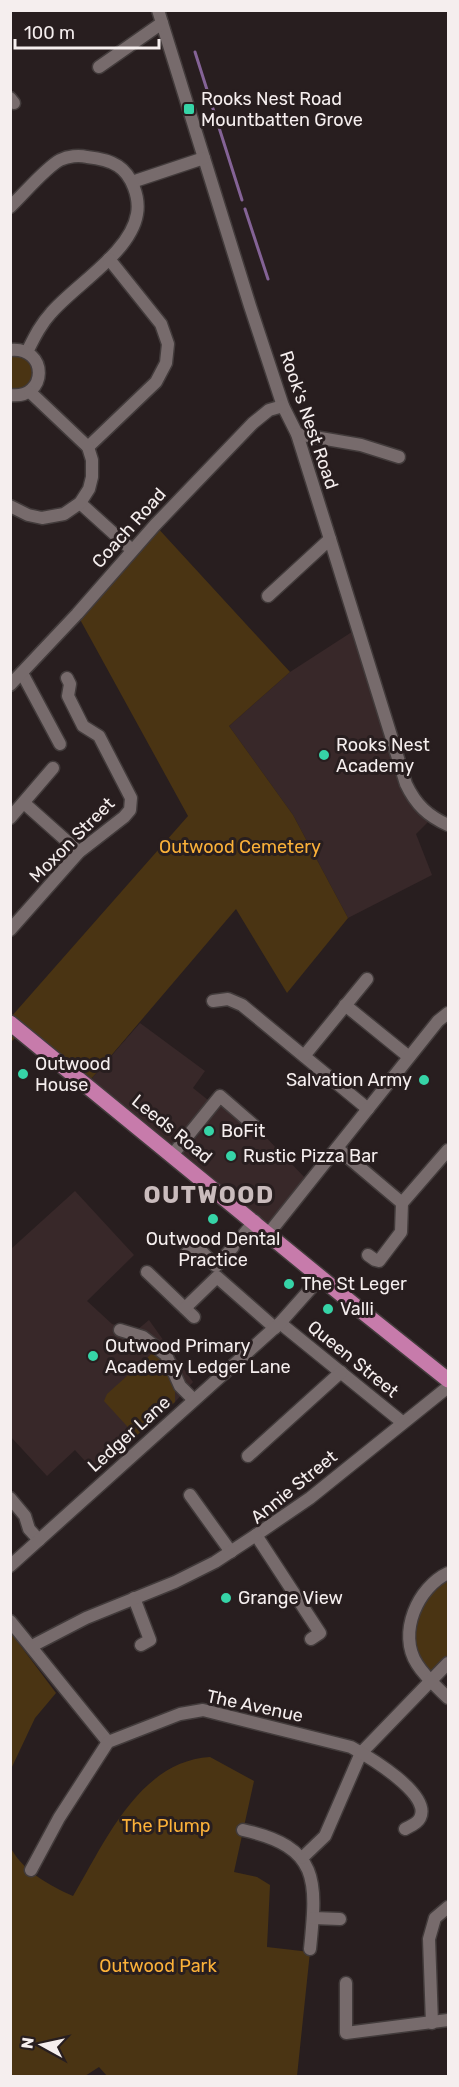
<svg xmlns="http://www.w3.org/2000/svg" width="459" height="2087" font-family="Rubik,sans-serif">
  <rect width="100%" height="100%" fill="#281e1f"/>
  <g fill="#382829">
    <path d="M358,628L407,784L432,818L416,834L432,875L348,918L293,815L229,726L290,672Z"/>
    <path d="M140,1023L205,1071L193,1088L213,1104L220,1096L258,1129L309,1182L269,1233L86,1085Z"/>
    <path d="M75,1191L134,1255L87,1301L112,1324L137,1330L149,1320L193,1382L175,1402L94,1471L75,1450L47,1476L11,1437V1249Z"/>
  </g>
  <g fill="#4a3413">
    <path d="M11,350L27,352L39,379L11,395Z"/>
    <path d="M155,525L290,672L229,726L293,815L348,918L287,993L236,909L86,1085L21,1032L11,1042V1017L188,816L77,614Z"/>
    <path d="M158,1348L180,1386L175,1392V1402L136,1436L104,1401L107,1394Z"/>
    <path d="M448,1573V1663L430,1680L416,1663L410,1625L416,1605Z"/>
    <path d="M11,1633L56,1693L35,1718L11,1769Z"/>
    <path d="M210,1757L254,1781L234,1872L257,1877L270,1885L267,1947L310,1952L297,2076H107L99,2067L85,2076H11L10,1846C21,1870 50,1886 73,1896C104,1844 139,1761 210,1757Z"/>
  </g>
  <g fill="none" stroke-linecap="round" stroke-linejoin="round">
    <g stroke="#846396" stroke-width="3">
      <path d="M195,52L242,200"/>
      <path d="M245,209L268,279"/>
    </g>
    <defs>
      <g id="minor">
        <path d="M158,10L250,306L283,406L297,434L330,539L406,784C416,805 428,816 448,825"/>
        <path d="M99,67L162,23"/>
        <path d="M10,98L14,103"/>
        <path d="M132,182L204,158"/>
        <path d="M10,207C23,195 45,168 60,160C68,156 79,155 87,157C97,158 109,160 118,166C132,175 140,198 137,214C131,252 75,285 51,313C40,325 34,338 27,352"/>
        <path d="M10,350C49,346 48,400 10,395"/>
        <path d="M297,434L361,445L399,457"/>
        <path d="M88,447L156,382L166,363L168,344L161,324L109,259"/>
        <path d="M80,503L132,550"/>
        <path d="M10,506L28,515L42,518L64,514L80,503L89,489L92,477V460L88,447L30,392"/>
        <path d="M268,596L330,539"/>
        <path d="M22,673L60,744"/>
        <path d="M10,685L77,614L155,525L253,423L269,410L283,406"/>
        <path d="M24,803L79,852"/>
        <path d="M10,818L53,768"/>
        <path d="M10,930L79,852L124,817L130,810L131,798L99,736L83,726L68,696L70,684L67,678"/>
        <path d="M213,1001L228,999L242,1005L368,1109"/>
        <path d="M345,1005L409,1057"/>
        <path d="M304,1056L367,979"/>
        <path d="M337,1148L402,1203"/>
        <path d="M173,1154L220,1096L258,1129"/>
        <path d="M269,1233L438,1021L448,1013"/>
        <path d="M244,1234L255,1221"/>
        <path d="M186,1254L195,1245L216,1266L233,1247"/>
        <path d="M368,1255L375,1260L379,1261L401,1232L402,1203L448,1150"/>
        <path d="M147,1272L194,1317"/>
        <path d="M185,1308L217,1277L275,1328"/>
        <path d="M280,1323L402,1422"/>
        <path d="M120,1330L143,1337L166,1355L180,1386L194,1400"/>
        <path d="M248,1456L341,1372"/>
        <path d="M190,1495L231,1552"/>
        <path d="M10,1498L25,1516L29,1529L39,1540"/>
        <path d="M10,1566L280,1323L321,1277"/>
        <path d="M448,1573C418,1587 397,1633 417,1664C425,1677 438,1688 448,1698"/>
        <path d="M134,1598L150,1640L141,1645"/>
        <path d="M10,1621L108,1742"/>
        <path d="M311,1639L320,1633L256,1535L310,1498L448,1387"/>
        <path d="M32,1646L86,1618L175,1582L215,1562L256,1535"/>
        <path d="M243,1830C320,1847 317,1880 310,1949"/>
        <path d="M302,1858L325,1836L361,1753L448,1663"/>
        <path d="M31,1870L59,1818L108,1742L180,1714L203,1710L351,1747C369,1757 432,1794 420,1818C417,1824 410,1826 405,1829"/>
        <path d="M313,1918L340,1919"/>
        <path d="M346,1983V2033L448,2020"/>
        <path d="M432,2023L429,1939L435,1918L448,1907"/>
      </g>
      <path id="major" d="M10,1023L364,1313L448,1380"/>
    </defs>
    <use href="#minor" stroke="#423b3b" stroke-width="15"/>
    <use href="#major" stroke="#423b3b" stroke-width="18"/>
    <use href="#minor" stroke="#776b6c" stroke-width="12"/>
    <use href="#major" stroke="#c77bab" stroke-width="15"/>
  </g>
  <g fill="#36d4a7" stroke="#281e1f" stroke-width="2">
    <rect x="183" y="103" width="12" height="12" rx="3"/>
    <circle cx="324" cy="755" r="6"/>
    <circle cx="23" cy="1074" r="6"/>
    <circle cx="424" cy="1080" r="6"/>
    <circle cx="209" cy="1131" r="6"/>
    <circle cx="231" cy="1156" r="6"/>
    <circle cx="213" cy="1219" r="6"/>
    <circle cx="289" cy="1284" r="6"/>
    <circle cx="328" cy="1309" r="6"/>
    <circle cx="93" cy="1356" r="6"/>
    <circle cx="226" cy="1598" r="6"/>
  </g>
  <g text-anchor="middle" stroke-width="6" stroke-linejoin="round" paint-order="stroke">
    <g font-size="18" fill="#f5eeee" stroke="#281e1f" text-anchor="start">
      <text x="201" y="105">Rooks Nest Road<tspan x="201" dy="21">Mountbatten Grove</tspan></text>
      <text x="336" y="751">Rooks Nest<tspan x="336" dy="21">Academy</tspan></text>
      <text x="35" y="1070">Outwood<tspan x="35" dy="21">House</tspan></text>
      <text x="412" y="1086" text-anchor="end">Salvation Army</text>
      <text x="221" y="1137">BoFit</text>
      <text x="243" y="1162">Rustic Pizza Bar</text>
      <text x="213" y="1245" text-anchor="middle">Outwood Dental<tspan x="213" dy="21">Practice</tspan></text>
      <text x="301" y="1290">The St Leger</text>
      <text x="340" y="1315">Valli</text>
      <text x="105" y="1352">Outwood Primary<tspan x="105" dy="21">Academy Ledger Lane</tspan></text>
      <text x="238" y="1604">Grange View</text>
    </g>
    <g font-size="18" fill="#f5eeee" stroke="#281e1f">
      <text transform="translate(309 420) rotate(71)" y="6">Rook's Nest Road</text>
      <text transform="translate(129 528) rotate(-48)" y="6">Coach Road</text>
      <text transform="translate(72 840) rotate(-45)" y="6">Moxon Street</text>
      <text transform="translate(172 1129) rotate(39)" y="6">Leeds Road</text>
      <text transform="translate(353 1359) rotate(39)" y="6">Queen Street</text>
      <text transform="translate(129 1434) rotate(-42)" y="6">Ledger Lane</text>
      <text transform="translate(294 1487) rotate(-39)" y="6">Annie Street</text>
      <text transform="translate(255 1706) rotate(12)" y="6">The Avenue</text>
    </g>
    <g font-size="18" fill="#fbb139" stroke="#281e1f">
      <text x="240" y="853">Outwood Cemetery</text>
      <text x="166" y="1832">The Plump</text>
      <text x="158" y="1972">Outwood Park</text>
    </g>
    <g font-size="24" font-weight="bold" letter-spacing="1.5" fill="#cabcbd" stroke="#281e1f">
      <text x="209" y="1203">OUTWOOD</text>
    </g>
  </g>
  <rect width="459" height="2087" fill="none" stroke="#f5eeee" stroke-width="24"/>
  <g transform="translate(42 2045) rotate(278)" stroke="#281e1f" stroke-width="4.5" paint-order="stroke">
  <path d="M0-4.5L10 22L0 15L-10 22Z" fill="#f5eeee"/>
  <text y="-9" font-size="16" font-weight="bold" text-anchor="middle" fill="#f5eeee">N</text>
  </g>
  <path d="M15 39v9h144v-9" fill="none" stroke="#f5eeee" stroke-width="3"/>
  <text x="24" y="39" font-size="18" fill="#f5eeee" stroke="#281e1f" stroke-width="4.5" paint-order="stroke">100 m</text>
</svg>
